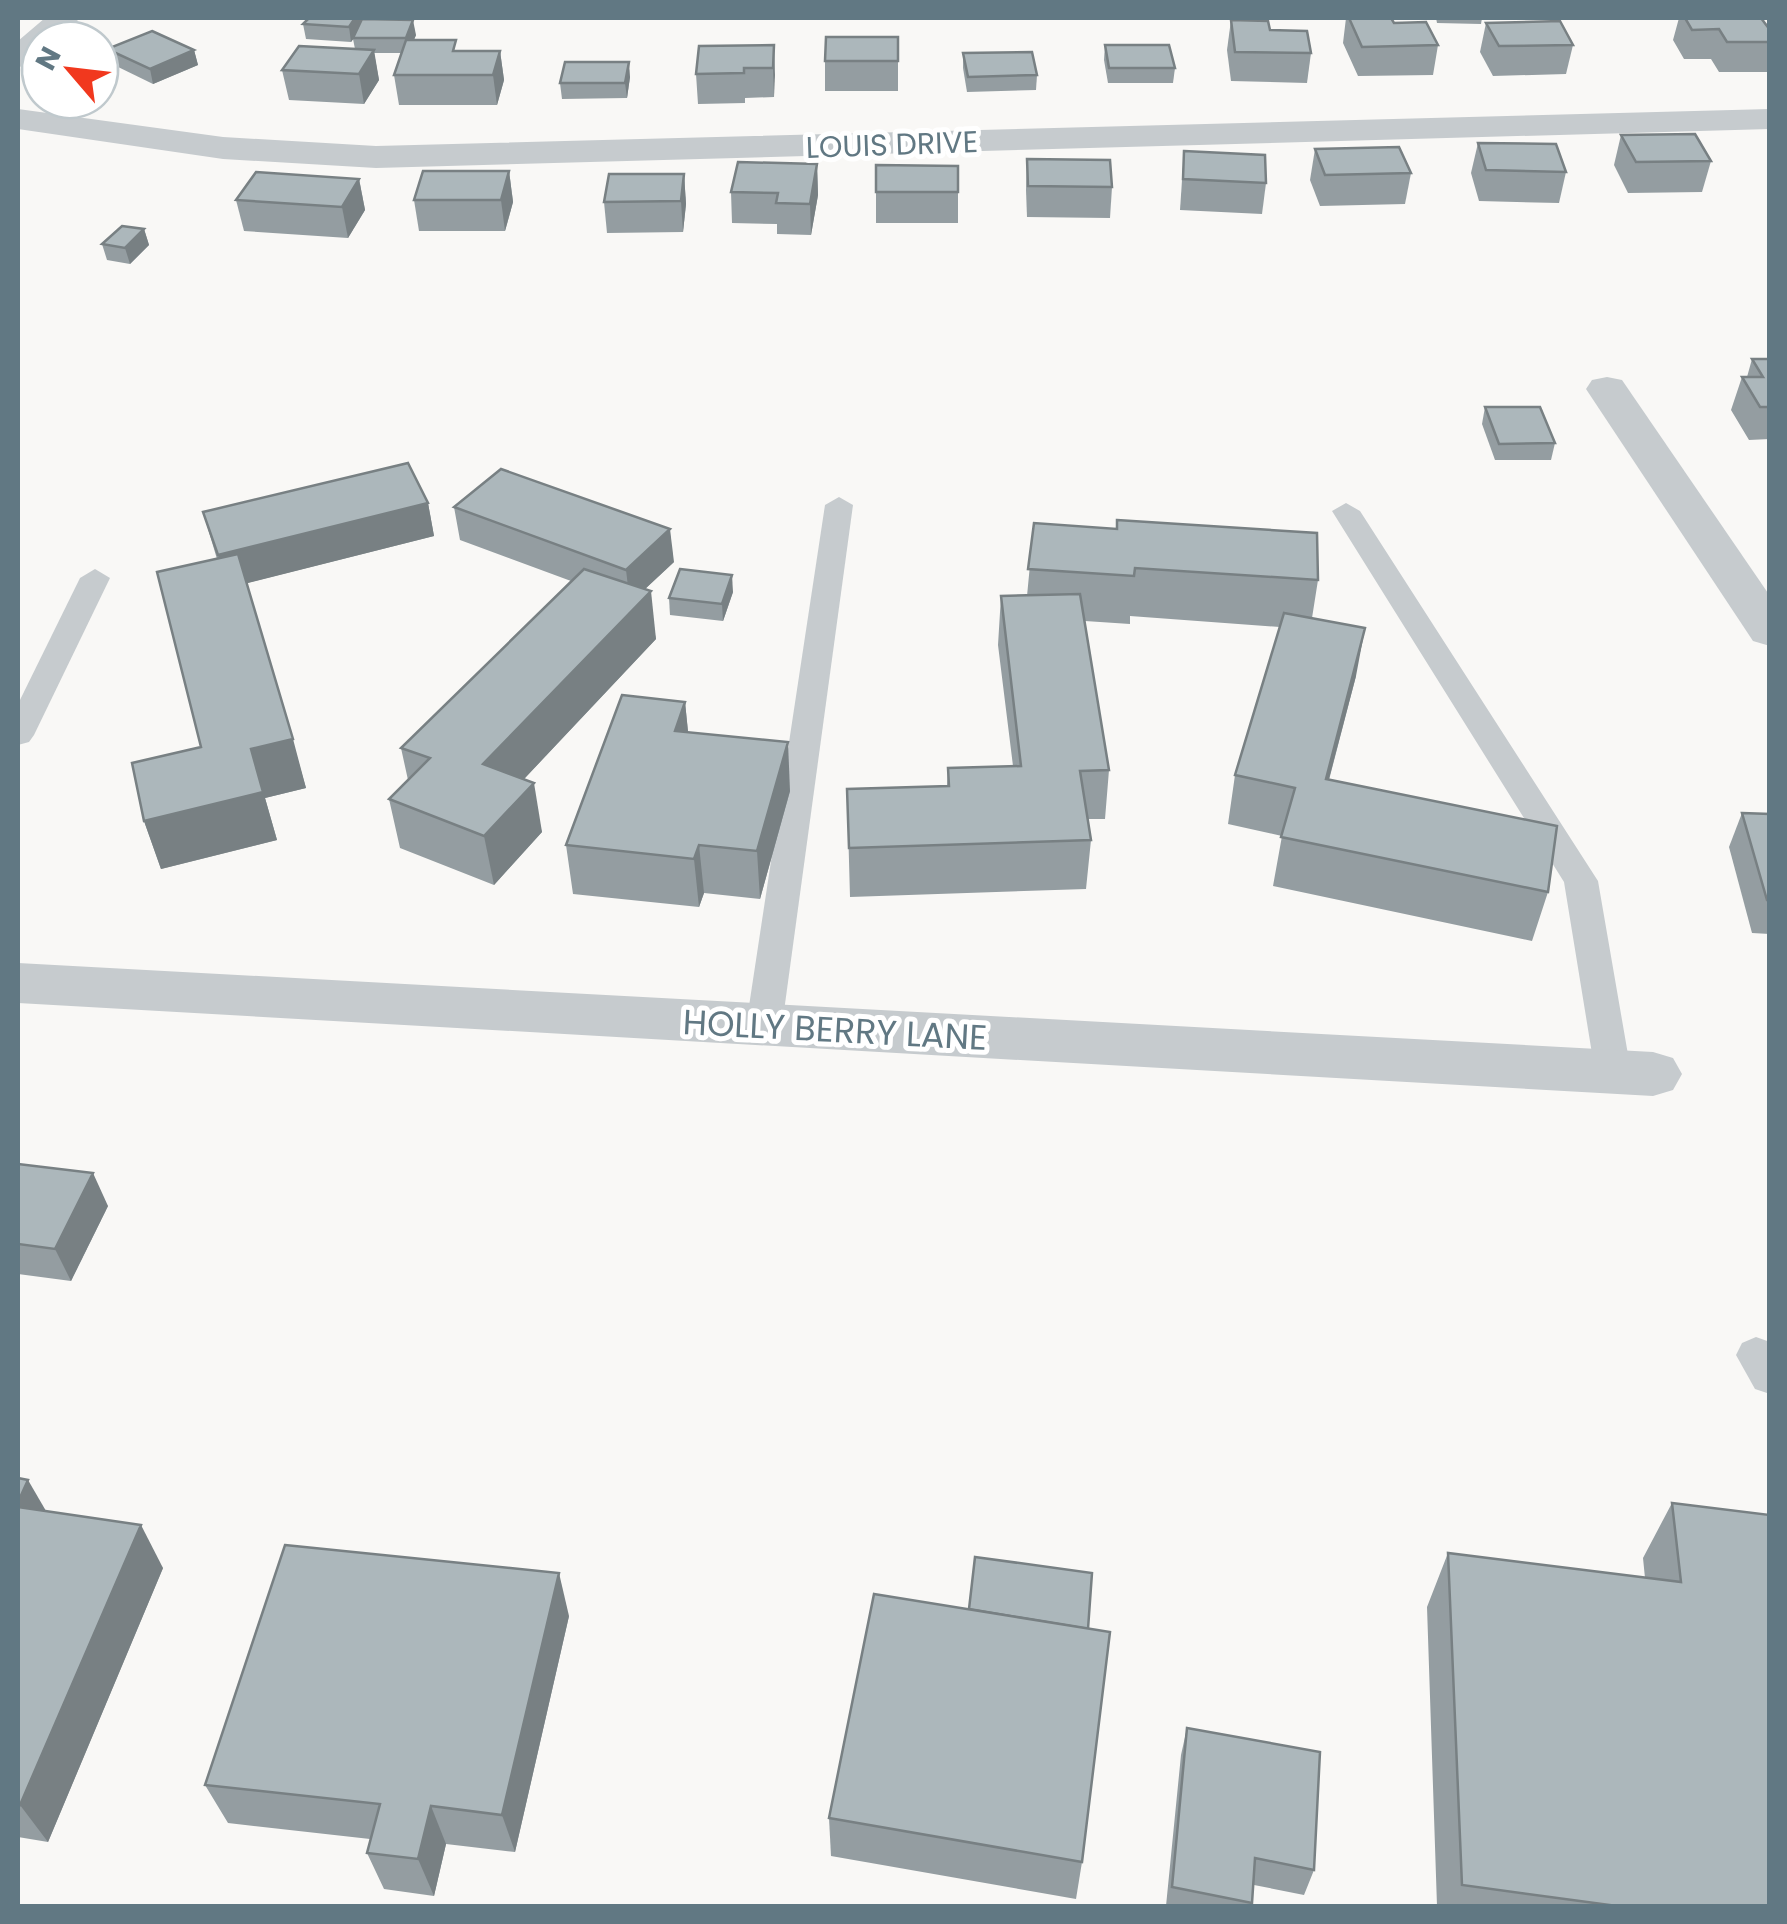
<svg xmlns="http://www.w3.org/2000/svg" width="1787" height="1924" font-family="Poppins,sans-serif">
  <rect width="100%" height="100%" fill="#f9f8f6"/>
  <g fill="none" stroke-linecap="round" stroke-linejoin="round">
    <g fill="#c6cbce" fill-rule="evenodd">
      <path d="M839,497L853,505L782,1026L777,1036L764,1040L751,1036L746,1026L825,505Z"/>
      <path d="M1346,503L1360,511L1598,881L1631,1072L1626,1082L1613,1086L1600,1082L1595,1072L1564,882L1332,511Z"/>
      <path d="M95,569L110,578L34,735L29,742L18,745V704L80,578Z"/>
      <path d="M1756,1337L1770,1342V1394L1755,1389L1736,1355L1742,1343Z"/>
    </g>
    <g fill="#c6cbce" fill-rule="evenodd">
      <path d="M45,18H80L58,40H40V56L18,68V41Z"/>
      <path d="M18,109L223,137L376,146L1770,109V129L376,168L223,159L18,129Z"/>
      <path d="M1607,377L1622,380L1770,596V646L1753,641L1586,389L1592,380Z"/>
      <path d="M18,963L1653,1052L1673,1058L1682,1074L1673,1090L1653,1096L18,1003Z"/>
    </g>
  </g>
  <g fill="#949da1">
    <path d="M309,18H360L361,22L416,35L414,40L458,51H500L504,80L497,105H399L394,75L401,53H374L379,80L364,104L289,100L282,70L355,49L353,39L351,42L306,39L303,24Z"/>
    <path d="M1346,18H1391L1394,23L1438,45L1433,75L1358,76L1343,43Z"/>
    <path d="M1436,18H1482L1481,24L1437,23Z"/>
    <path d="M1679,18H1761L1770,30L1768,72H1719L1711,59H1684L1673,40Z"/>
    <path d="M1231,20L1270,30L1311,53L1307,83L1231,81L1227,50Z"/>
    <path d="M1486,23L1573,45L1566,74L1493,76L1480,52Z"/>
    <path d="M898,37V91H825V61Z"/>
    <path d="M774,45V97L745,98V103L698,104L696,74Z"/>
    <path d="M1105,45L1175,68L1173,83H1108L1104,60Z"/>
    <path d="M107,49L194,50L198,65L153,84L112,64Z"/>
    <path d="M963,53L1037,75L1036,90L967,92L963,68Z"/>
    <path d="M630,77L627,98L562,99L560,83Z"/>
    <path d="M1621,135L1711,161L1702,192L1628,193L1614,165Z"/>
    <path d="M1478,143L1566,172L1559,203L1479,201L1471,173Z"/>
    <path d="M1315,149L1411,173L1405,204L1320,206L1310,180Z"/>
    <path d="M1184,151L1266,183L1262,214L1180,210Z"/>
    <path d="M1027,159L1112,187L1110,218L1027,217L1026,190Z"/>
    <path d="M817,164L818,195L811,235L777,234V224L732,223L731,192Z"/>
    <path d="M876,165L958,192V223H876Z"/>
    <path d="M509,171L513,202L505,231H419L414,200Z"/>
    <path d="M684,174L686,204L683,232L607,233L604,202Z"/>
    <path d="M359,179L365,210L348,238L244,231L236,200Z"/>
    <path d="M144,229L149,245L130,264L107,260L102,244Z"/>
    <path d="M1752,359H1770V439L1749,440L1731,410L1742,377H1747Z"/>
    <path d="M1485,407L1555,443L1551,460H1495L1482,424Z"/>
    <path d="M428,503L434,536L247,583L306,788L265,798L277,840L161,869L144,821L201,747L217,559L203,512Z"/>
    <path d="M454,507L674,562L645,589L656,639L524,779L542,832L494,885L400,848L389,799L408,780L401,748L571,581L460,540Z"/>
    <path d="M1034,523L1318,580L1312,618L1356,676L1329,780L1548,892L1532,941L1273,886L1282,836L1228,824L1235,775L1280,627L1130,616V624L1085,621L1109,770L1105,819H1087L1091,840L1086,889L850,897L847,789L947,786L948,768L1013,766L998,645L1001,596H1027Z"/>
    <path d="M733,592L723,621L670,615L669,598Z"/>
    <path d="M685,702L688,732L790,791L760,899L704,893L699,907L573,894L566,845Z"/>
    <path d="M1742,813L1770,814V934L1752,933L1729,847Z"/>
    <path d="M18,1164L108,1206L71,1281L18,1274Z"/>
    <path d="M18,1478L46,1511L163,1568L48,1842L18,1837Z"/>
    <path d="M1672,1503L1770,1906H1437L1427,1607L1448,1553L1645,1578L1643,1558Z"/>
    <path d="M569,1616L515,1852L446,1844L434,1896L384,1889L367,1853L370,1839L228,1823L205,1785Z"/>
    <path d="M1088,1629L1082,1862L1076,1899L831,1856L829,1818Z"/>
    <path d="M1187,1728L1314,1870L1304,1895L1254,1885L1251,1906H1166L1181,1755Z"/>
  </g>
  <g fill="#788083">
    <path d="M355,18H360L362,28L351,42L349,27Z"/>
    <path d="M413,20L416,35L408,53L406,38Z"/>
    <path d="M774,45L775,75L774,97L773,68Z"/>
    <path d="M194,50L198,65L153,84L150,69Z"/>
    <path d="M374,50L379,80L364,104L359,74Z"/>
    <path d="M500,51L504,80L497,105L493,75Z"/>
    <path d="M629,62L630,77L627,98L625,83Z"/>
    <path d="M817,164L818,195L811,235L810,204Z"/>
    <path d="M509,171L513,202L505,231L501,200Z"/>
    <path d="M684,174L686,204L683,232L681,201Z"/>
    <path d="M359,179L365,210L348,238L342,207Z"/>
    <path d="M144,229L149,245L130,264L125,248Z"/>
    <path d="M428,503L434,536L228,588L218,555Z"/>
    <path d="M670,529L674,562L630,603L626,570Z"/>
    <path d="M732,575L733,592L723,621L722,604Z"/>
    <path d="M651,591L656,639L492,813L483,764Z"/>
    <path d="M1365,628L1356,676L1316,828L1326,779Z"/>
    <path d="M685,702L690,751L675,731Z"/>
    <path d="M293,739L306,788L265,798L277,840L161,869L144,821L251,749Z"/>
    <path d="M788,742L790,791L760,899L757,851Z"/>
    <path d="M534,783L542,832L494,885L484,836Z"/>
    <path d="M699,845L704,893L699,907L694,859Z"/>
    <path d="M93,1173L108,1206L71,1281L55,1249Z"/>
    <path d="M28,1480L53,1523L18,1510V1502Z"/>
    <path d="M141,1525L163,1568L48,1842L20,1805Z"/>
    <path d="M559,1573L569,1616L515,1852L502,1815Z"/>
    <path d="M431,1806L446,1844L434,1896L418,1859Z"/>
  </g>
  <g fill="#acb7bb" stroke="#788083" stroke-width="2.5">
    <path d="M309,18H355L349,27L303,24Z"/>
    <path d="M1349,18H1391L1394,23L1426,22L1438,45L1362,47Z"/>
    <path d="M1685,18H1761L1770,30V42H1727L1719,29L1692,30Z"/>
    <path d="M362,19L413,20L406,38H353Z"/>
    <path d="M1231,20L1268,21L1270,30L1307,31L1311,53L1235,52Z"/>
    <path d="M1560,21L1573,45L1499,46L1486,23Z"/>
    <path d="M152,31L194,50L150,69L107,49Z"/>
    <path d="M826,37H898V61H825Z"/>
    <path d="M406,40H456L453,51H500L493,75H394Z"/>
    <path d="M774,45L773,68H744V73L696,74L699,46Z"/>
    <path d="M1105,45H1169L1175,68H1109Z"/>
    <path d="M299,46L374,50L359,74L282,70Z"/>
    <path d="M1032,52L1037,75L968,77L963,53Z"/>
    <path d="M565,62H629L625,83H560Z"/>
    <path d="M1695,134L1711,161L1636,162L1621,135Z"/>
    <path d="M1478,143L1556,144L1566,172L1486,170Z"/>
    <path d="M1399,147L1411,173L1325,175L1315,149Z"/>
    <path d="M1184,151L1265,155L1266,183L1183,179Z"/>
    <path d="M1027,159L1110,160L1112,187L1028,186Z"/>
    <path d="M738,162L817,164L810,204L776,203L778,193L731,192Z"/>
    <path d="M876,165L958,166V192H876Z"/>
    <path d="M423,171H509L501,200H414Z"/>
    <path d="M256,172L359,179L342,207L236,200Z"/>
    <path d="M609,174H684L681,201L604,202Z"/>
    <path d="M122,226L144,229L125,248L102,244Z"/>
    <path d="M1752,359H1770V407H1760L1742,377H1763Z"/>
    <path d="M1485,407H1540L1555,443L1499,444Z"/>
    <path d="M408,463L428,503L218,555L203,512Z"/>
    <path d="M501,469L670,529L626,570L454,507Z"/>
    <path d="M1117,520L1317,533L1318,580L1135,568L1134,576L1028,569L1034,523L1117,529Z"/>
    <path d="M238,554L293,739L251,749L263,792L144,821L132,763L201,747L157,572Z"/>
    <path d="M584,569L651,591L483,764L534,783L484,836L389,799L430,758L401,748Z"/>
    <path d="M680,569L732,575L722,604L669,598Z"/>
    <path d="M1080,594L1109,770L1080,771L1091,840L849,848L847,789L949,786L948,768L1021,766L1001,596Z"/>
    <path d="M1284,613L1365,628L1326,779L1557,826L1548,892L1281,837L1295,788L1235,775Z"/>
    <path d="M622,695L685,702L675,731L788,742L757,851L699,845L694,859L566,845Z"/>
    <path d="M1742,813L1770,814V900H1767Z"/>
    <path d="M18,1164L93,1173L55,1249L18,1244Z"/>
    <path d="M18,1478L28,1480L18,1502Z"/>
    <path d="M1672,1503L1770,1515V1906H1617L1462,1885L1448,1553L1681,1582Z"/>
    <path d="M18,1507L141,1525L20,1805L18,1804Z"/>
    <path d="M285,1545L559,1573L502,1815L431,1806L418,1859L367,1853L380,1804L205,1785Z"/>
    <path d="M975,1557L1092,1573L1088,1629L969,1609Z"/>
    <path d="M874,1594L1110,1632L1082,1862L829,1818Z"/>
    <path d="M1187,1728L1320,1752L1314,1870L1255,1858L1252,1903L1172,1887Z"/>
  </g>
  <g text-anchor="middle" stroke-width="10" stroke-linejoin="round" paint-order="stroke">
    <g font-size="30" fill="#617883" stroke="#fff">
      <text transform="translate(892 145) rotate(-2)" y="10">LOUIS DRIVE</text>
    </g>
    <g font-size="35" fill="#617883" stroke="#fff">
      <text transform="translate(835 1030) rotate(3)" y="12">HOLLY BERRY LANE</text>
    </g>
  </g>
  <rect width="1787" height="1924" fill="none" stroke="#617883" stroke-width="40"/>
  <g transform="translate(70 70) rotate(298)"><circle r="48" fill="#ffffff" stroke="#c0c9cd" stroke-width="2.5"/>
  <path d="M0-8L18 38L0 25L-18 38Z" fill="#f1381e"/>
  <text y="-15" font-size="28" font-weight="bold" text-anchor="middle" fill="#617883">N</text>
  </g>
</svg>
